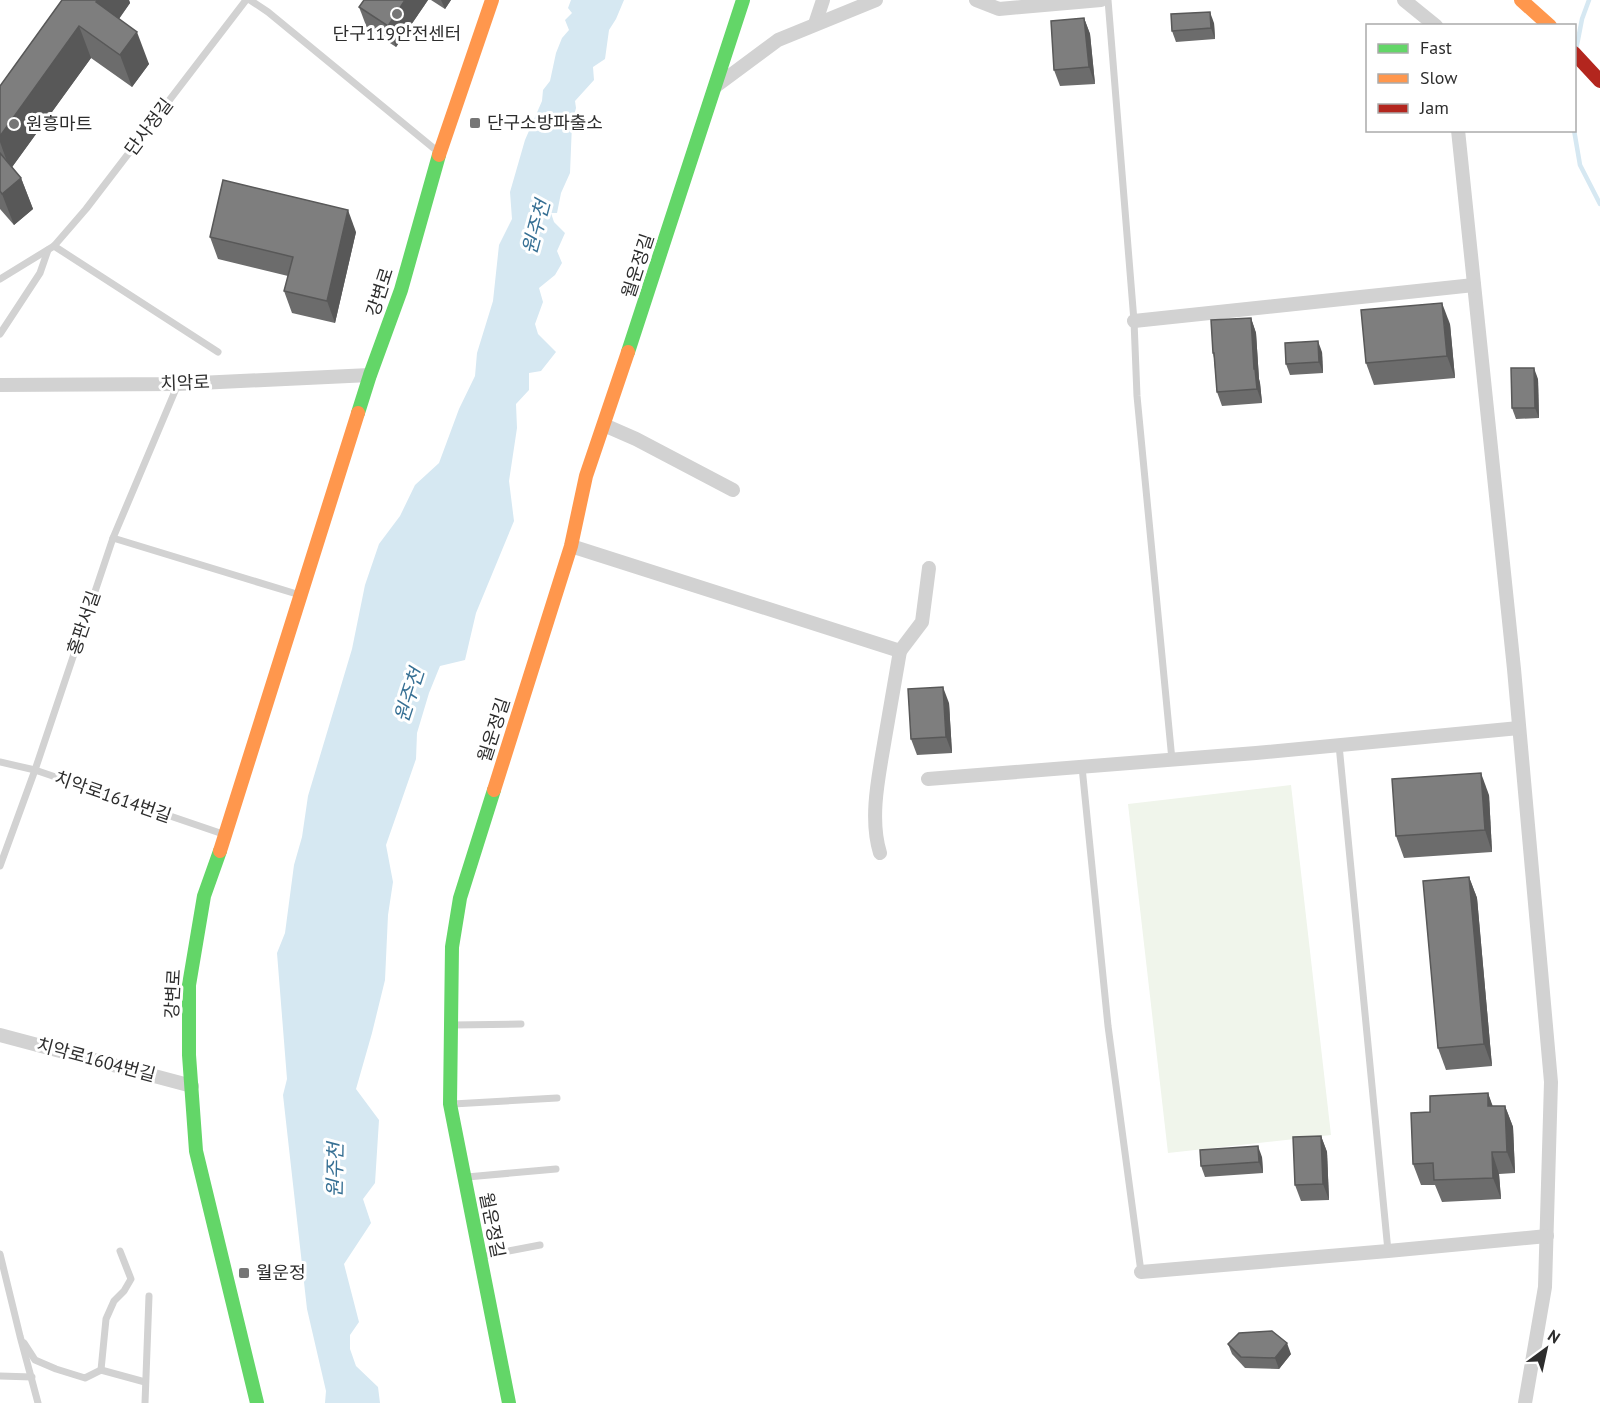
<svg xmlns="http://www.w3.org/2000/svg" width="1600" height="1403" font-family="'PT Sans','Noto Sans KR',sans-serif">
  <rect width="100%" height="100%" fill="#fff"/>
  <path fill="#f0f5eb" d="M1291,785L1331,1135L1168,1153L1128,804Z"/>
  <path fill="#d6e8f2" d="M571,0H624L616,19L609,30L605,59L593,67L594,80L575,101L576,108L572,124L570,173L561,193L557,213H551L554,222L565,233L557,251L562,263L555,275L539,288L543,302L535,324L538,334L556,352L541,371L529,373V390L516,404L517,428L509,481L514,521L476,613L465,660L440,666L429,693L417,733L416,759L386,845L393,882L388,915L385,980L372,1033L356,1089L379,1120L375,1183L363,1199L371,1223L344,1264L359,1322L350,1335V1349L356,1366L378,1387L380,1403H325L326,1391L307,1309L283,1095L287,1079L277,953L285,933L294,865L302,837L308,796L352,649L365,585L379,544L400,516L415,485L439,463L459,409L475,376L477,353L493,301L499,245L512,219L510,192L525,140L542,101L543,90L550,81L556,53L562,38L569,30L565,20L572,13L568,8Z"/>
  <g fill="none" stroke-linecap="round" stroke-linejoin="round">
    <g stroke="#d6e8f2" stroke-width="4.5">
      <path d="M1576,50L1582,19L1589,0"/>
      <path d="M1574,130L1580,165L1600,204"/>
    </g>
    <g stroke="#d2d2d2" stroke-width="7">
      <path d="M250,0L268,12L437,151"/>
      <path d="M1108,0L1134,321L1137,396L1172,760"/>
      <path d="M54,246L218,352"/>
      <path d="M0,279L54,246L86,209L246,0"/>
      <path d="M0,334L40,273L48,250"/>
      <path d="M113,538L300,595"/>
      <path d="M1339,745L1388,1251"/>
      <path d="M0,762L35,770L223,834"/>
      <path d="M1082,767L1108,1026L1141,1272"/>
      <path d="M0,866L35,770L113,538L178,384"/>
      <path d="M453,1025L521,1024"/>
      <path d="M453,1104L557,1098"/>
      <path d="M467,1177L556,1169"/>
      <path d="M0,1254L20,1336L38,1403"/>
      <path d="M483,1256L540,1245"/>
      <path d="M24,1343L35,1360L56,1369L85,1378L101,1370L145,1382"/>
      <path d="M101,1370L106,1319L114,1301L124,1291L131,1279L120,1251"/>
      <path d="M0,1376L32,1377"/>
      <path d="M145,1403L149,1296"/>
    </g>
    <g stroke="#d2d2d2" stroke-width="14">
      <path d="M976,0L999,9L1101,0"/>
      <path d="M1404,0L1436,26"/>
      <path d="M815,24L823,0"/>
      <path d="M716,86L778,40L876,0"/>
      <path d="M1458,130L1514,669L1551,1082L1545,1287L1525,1403"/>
      <path d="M1134,321L1474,285"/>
      <path d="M0,385L178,384L370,375"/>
      <path d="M604,425L636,439L733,490"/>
      <path d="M571,546L900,651C895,680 890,709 885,738C879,775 869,817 880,853"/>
      <path d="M900,651L922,622L929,568"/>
      <path d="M928,779L1256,753L1519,728"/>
      <path d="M0,1035L192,1086"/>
      <path d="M1141,1272L1388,1251L1547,1236"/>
    </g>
    <g stroke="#63d668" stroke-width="14">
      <path d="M628,352L743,0"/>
      <path d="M358,413L370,375L401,290L439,155"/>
      <path d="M494,790L460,898L452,947L450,1104L509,1403"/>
      <path d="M220,851L204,896L189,985V1055L196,1151L257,1403"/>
    </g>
    <g stroke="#ff974d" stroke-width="14">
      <path d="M1521,0L1550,26"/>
      <path d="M439,155L492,0"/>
      <path d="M494,790L571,546L586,476L628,352"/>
      <path d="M220,851L358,413"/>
    </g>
    <path stroke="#b3261e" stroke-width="14" d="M1574,53L1600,81"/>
  </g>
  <g fill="#6c6c6c">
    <path d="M62,0H129L130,3L119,19L149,64L132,87L91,58L12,167L21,178L33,209L14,225L0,209V86Z"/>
    <path d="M428,0L396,47L367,28L359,7Z"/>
    <path d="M431,0H451L445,9Z"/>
    <path d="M1084,18L1090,34L1095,84L1060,86L1054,70Z"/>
    <path d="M1214,23L1215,39L1176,42L1172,31Z"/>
    <path d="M356,232L335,323L292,313L284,291L288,276L218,259L210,237Z"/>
    <path d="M1251,318L1256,333L1259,379L1260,383L1262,403L1222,406L1217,392L1214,358L1213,353Z"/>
    <path d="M1450,324L1455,378L1374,385L1366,363Z"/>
    <path d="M1322,352L1323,373L1290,375L1286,364Z"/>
    <path d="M1538,379L1539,418L1516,419L1512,408Z"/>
    <path d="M949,703L952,753L917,755L911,739Z"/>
    <path d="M1489,795L1492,852L1404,858L1396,836Z"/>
    <path d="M1469,877L1477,898L1492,1066L1446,1070L1438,1048Z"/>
    <path d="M1488,1093L1492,1106H1505L1513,1127L1515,1173L1499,1174L1501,1199L1442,1202L1435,1185H1421L1413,1164L1430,1112Z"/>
    <path d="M1321,1136L1327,1152L1329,1200L1301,1201L1295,1185Z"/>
    <path d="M1262,1157L1263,1173L1205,1177L1201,1166Z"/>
    <path d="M1228,1344L1291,1354L1279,1369L1245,1368L1232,1354Z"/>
  </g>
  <g fill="#585858">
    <path d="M98,0H129L130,3L108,34L96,2Z"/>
    <path d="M405,0H428L396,47L388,26Z"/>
    <path d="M441,0H451L445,9Z"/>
    <path d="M1210,12L1214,23L1215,39L1211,28Z"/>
    <path d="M1084,18L1090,34L1095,84L1089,67Z"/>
    <path d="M79,26L91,58L10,170L0,142V136Z"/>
    <path d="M137,32L149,64L132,87L120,55Z"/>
    <path d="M21,178L33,209L14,225L2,194Z"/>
    <path d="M348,210L356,232L335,323L327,301Z"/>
    <path d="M1442,303L1450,324L1455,378L1447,356Z"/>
    <path d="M1251,318L1256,333L1259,379L1260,383L1262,403L1257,389L1254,369Z"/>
    <path d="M1318,341L1322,352L1323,373L1319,362Z"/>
    <path d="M1534,368L1538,379L1539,418L1535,408Z"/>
    <path d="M943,687L949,703L952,753L946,737Z"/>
    <path d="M1481,773L1489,795L1492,852L1485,830Z"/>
    <path d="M1469,877L1477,898L1492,1066L1484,1044Z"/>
    <path d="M1488,1093L1496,1115L1488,1106Z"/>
    <path d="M1505,1106L1513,1127L1515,1173L1507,1152Z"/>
    <path d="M1321,1136L1327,1152L1329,1200L1323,1184Z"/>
    <path d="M1258,1146L1262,1157L1263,1173L1259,1162Z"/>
    <path d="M1492,1152L1499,1174L1501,1199L1493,1178Z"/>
    <path d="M1287,1343L1291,1354L1279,1369L1275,1358Z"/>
  </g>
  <g fill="#7e7e7e" stroke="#585858" stroke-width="1.5">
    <path d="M62,0H98L96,2L137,32L120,55L79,26L0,136V86Z"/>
    <path d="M364,0H405L388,26L359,7Z"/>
    <path d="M1210,12L1211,28L1172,31L1171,14Z"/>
    <path d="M1084,18L1089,67L1054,70L1051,21Z"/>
    <path d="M0,153L21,178L2,194L0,191Z"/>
    <path d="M223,180L348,210L327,301L284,291L293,257L210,237Z"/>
    <path d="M1442,303L1447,356L1366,363L1361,310Z"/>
    <path d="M1251,318L1254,369H1255L1257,389L1217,392L1214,353H1213L1211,320Z"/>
    <path d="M1318,341L1319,362L1286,364L1285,343Z"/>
    <path d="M1511,368H1534L1535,408H1512Z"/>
    <path d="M943,687L946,737L911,739L908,689Z"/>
    <path d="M1481,773L1485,830L1396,836L1392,779Z"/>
    <path d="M1469,877L1484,1044L1438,1048L1423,881Z"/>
    <path d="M1488,1093V1106H1505L1507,1152H1492L1493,1178L1434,1180L1433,1163L1413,1164L1411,1113L1430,1112V1096Z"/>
    <path d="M1321,1136L1323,1184L1295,1185L1293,1137Z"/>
    <path d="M1258,1146L1259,1162L1201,1166L1200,1150Z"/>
    <path d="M1272,1331L1287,1343L1275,1358L1241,1357L1228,1344L1239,1333Z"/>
  </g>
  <g fill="#767676" stroke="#fff" stroke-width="2">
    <circle cx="397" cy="14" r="6"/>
    <rect x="469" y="117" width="12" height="12" rx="3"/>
    <circle cx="14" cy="124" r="6"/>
    <rect x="238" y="1267" width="12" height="12" rx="3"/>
  </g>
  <g text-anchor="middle" stroke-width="6" stroke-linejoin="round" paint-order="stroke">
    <g font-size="18" fill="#2d2d2d" stroke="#fff" text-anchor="start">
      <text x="397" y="40" text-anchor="middle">단구119안전센터</text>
      <text x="487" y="129">단구소방파출소</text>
      <text x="26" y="130">원흥마트</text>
      <text x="256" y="1279">월운정</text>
    </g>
    <g font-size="18" fill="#2d2d2d" stroke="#fff">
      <text transform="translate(149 127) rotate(-53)" y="6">단사정길</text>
      <text transform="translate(638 266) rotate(-72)" y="6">월운정길</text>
      <text transform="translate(380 292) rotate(-72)" y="6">강변로</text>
      <text transform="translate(185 383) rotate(-2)" y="6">치악로</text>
      <text transform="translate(84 623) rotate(-71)" y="6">홍판서길</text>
      <text transform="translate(494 730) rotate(-72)" y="6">월운정길</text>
      <text transform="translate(113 797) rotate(19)" y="6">치악로1614번길</text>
      <text transform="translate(173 994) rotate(-87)" y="6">강변로</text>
      <text transform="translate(96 1060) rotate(15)" y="6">치악로1604번길</text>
      <text transform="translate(492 1225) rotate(79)" y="6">월운정길</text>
    </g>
    <g font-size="20" font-style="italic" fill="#377094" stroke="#fff">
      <text transform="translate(536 227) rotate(-75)" y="7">원주천</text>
      <text transform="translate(409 695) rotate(-72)" y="7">원주천</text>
      <text transform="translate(335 1170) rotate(-89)" y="7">원주천</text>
    </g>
  </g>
  <rect x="1366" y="24" width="210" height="108" fill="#ffffff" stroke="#ababab" stroke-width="1.5"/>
  <rect x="1378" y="44" width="30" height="9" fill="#63d668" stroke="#ababab" stroke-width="1.5"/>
  <text x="1420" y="54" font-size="18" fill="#2d2d2d">Fast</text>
  <rect x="1378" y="74" width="30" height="9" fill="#ff974d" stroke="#ababab" stroke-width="1.5"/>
  <text x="1420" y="84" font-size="18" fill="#2d2d2d">Slow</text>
  <rect x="1378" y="104" width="30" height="9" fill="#b3261e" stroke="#ababab" stroke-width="1.5"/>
  <text x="1420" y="114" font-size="18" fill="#2d2d2d">Jam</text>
  <g transform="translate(1546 1349) rotate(33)" stroke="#ffffff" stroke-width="4.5" paint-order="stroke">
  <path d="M0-4.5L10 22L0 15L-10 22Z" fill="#2d2d2d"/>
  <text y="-9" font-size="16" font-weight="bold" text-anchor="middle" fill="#2d2d2d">N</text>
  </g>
</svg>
